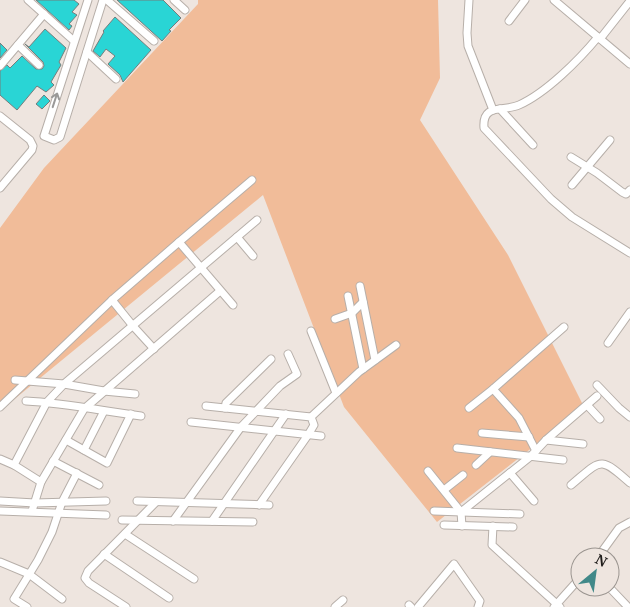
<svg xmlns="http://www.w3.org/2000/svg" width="630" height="607" font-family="'Noto Serif',serif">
  <rect width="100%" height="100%" fill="#eee5df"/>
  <path fill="#f1bc99" d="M198,0H438L440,78L420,120L508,255L584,407L437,522L344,407L263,195L0,411V228L44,168L198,4Z"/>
  <g fill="#29d5d5" stroke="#737e7d">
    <path d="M36,0H74L79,4L72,12L77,15L69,24L72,26L69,30Z"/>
    <path d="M117,0H163L181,18L169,30L171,31L162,41Z"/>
    <path d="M115,17L151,50L123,82L120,75L108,64L115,56L106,49L100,57L93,51L104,32L103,31Z"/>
    <path d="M45,29L66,48L59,62L61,65L51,82L54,85L46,92L37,86L17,110L0,95V71L7,65L10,68L22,56L36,69H42L44,66L43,62L25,44L29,47Z"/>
    <path d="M0,43L7,50L0,58Z"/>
    <path d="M44,95L50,101L42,109L36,104Z"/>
  </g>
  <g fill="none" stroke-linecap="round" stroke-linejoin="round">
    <defs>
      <g id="street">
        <path d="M28,0L74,41"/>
        <path d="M88,0L44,136L54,140L60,137L103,0"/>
        <path d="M107,0L154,41"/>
        <path d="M174,0L185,10"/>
        <path d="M469,0L467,33L468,46L493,110"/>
        <path d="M554,0L630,64"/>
        <path d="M509,21L525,0"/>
        <path d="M598,37C579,60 546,93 519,105C503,112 482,103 484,128L551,199L572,217L630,253"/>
        <path d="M600,39L630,1"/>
        <path d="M18,45L39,65"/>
        <path d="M87,52L116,79"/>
        <path d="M0,66L44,14"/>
        <path d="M500,109L533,145"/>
        <path d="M0,116L30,140L33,146L32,150L0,188"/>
        <path d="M571,157L597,173L622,192L626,194L630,190"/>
        <path d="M572,185L610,140"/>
        <path d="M237,237L253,256"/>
        <path d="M179,242L252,180"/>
        <path d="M360,286L375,360"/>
        <path d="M348,296L363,369"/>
        <path d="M335,319L352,313L363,302"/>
        <path d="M311,331L336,393"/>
        <path d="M608,343L630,312"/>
        <path d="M154,349L133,326L112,300L179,242L233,305"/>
        <path d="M15,380L64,384L104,391L135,394"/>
        <path d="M597,385L619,408L630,417"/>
        <path d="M493,389L519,418L536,451"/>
        <path d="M26,401C65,403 103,411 141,416"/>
        <path d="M587,405L600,419"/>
        <path d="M206,406L311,417L314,425L308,435L259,505"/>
        <path d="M0,407L112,300"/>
        <path d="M225,408L226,403L271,359"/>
        <path d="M469,408L493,389L564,327"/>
        <path d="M311,417L359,372L396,345"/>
        <path d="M191,422L321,436"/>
        <path d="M482,433L529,437"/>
        <path d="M66,440L107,463L131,414"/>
        <path d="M546,440L583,444"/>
        <path d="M457,448L563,460"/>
        <path d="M84,450L104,411"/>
        <path d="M0,459L14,465"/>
        <path d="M53,461L99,485"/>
        <path d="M476,465L490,452"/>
        <path d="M428,471L461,512L462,526"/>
        <path d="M510,473L534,501"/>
        <path d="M41,482L14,465L47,402L64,384L257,220"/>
        <path d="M571,485C601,460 599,455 630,483"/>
        <path d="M444,490L463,475"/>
        <path d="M0,501L35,503L106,501"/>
        <path d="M137,501L269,505"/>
        <path d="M0,511L106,515"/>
        <path d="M32,511L41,482L84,409L220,291"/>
        <path d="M434,511L520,514"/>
        <path d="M461,512L531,456L546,440L597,396"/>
        <path d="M122,520L253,522"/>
        <path d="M173,521L241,427L280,386L297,374L288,354"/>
        <path d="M212,521L286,414"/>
        <path d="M444,525L513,527"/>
        <path d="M493,526L492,545L560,607"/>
        <path d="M125,534L194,579"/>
        <path d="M104,554L169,598"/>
        <path d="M598,557L619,528L630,522"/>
        <path d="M0,562L29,574L62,599"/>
        <path d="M609,587L628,607"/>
        <path d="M409,605L411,607"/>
        <path d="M27,607L14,599L38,560L52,532L62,502L77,473"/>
        <path d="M126,607L89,583L85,578L88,571L156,502"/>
        <path d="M335,607L343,600"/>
        <path d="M418,607L454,564L480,601L478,607"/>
        <path d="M554,607L580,578"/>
      </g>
    </defs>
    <use href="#street" stroke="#b7afa9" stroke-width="9"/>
    <use href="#street" stroke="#fff" stroke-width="7"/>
  </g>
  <defs><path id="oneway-shaft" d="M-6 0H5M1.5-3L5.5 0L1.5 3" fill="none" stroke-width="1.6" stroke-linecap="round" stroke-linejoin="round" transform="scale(1.25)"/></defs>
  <use stroke="#9a9998" href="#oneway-shaft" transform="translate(55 100) rotate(-72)"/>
  <g transform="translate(595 572) rotate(29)"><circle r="24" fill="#eee5df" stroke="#9b9590"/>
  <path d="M0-4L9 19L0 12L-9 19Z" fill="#418989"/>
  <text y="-8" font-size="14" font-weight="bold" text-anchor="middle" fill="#1f1c1a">N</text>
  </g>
</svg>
